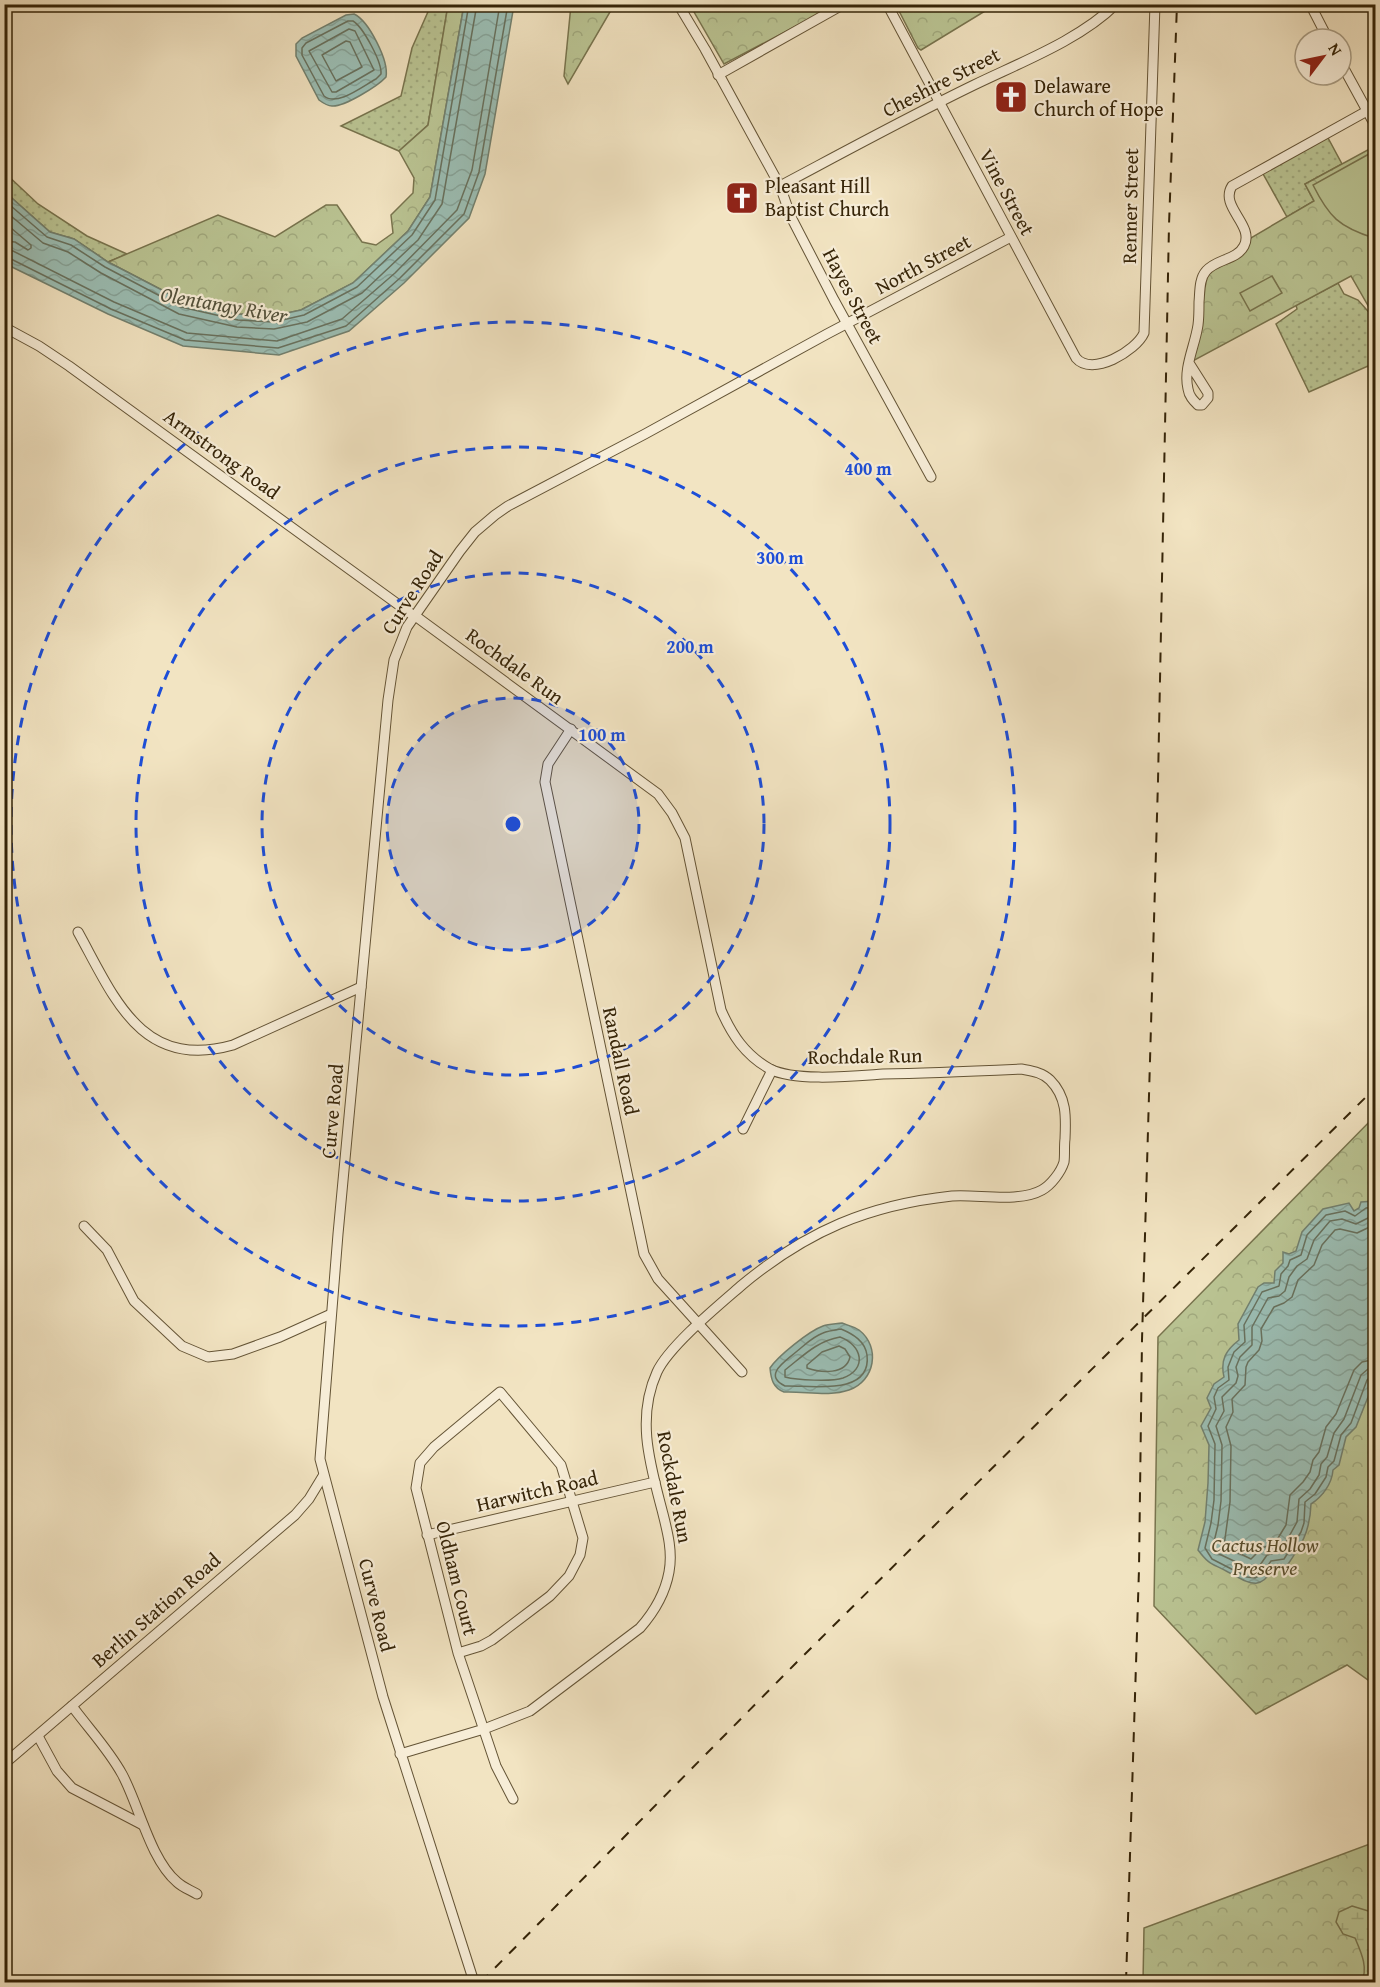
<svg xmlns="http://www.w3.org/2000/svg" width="1380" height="1987" font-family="'Gentium Book Plus',serif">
  <defs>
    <pattern id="grass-dots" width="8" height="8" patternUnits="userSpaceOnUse" patternTransform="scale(1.5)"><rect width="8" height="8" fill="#bac493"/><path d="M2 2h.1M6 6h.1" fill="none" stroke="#a0a87d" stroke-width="1.8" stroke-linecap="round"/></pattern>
    <pattern id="forest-crowns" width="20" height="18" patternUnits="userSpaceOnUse" patternTransform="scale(1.5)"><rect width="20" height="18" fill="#bac493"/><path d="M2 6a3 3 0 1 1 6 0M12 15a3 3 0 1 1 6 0" fill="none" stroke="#a0a87d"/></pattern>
    <pattern id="wetland-marsh" width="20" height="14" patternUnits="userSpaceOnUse" patternTransform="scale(1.5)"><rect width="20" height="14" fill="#bac493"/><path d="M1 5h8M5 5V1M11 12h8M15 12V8" fill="none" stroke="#a0a87d"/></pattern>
    <pattern id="water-waves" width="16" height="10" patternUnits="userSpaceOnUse" patternTransform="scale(1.5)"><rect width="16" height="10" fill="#9bbeb4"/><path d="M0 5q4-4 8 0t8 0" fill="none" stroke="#86a399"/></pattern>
  </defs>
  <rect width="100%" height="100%" fill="#f2e4c2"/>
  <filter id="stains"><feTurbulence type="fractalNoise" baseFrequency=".00333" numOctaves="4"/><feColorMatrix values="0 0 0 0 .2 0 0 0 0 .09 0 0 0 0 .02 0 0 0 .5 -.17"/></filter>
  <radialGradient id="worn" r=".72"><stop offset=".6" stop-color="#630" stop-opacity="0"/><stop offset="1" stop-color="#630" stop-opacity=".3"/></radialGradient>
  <g fill="url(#grass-dots)" stroke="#78744e" stroke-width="1.5">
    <path d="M431,5H448L428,125L399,151L341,126L401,96L412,48Z"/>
    <path d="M1327,136L1342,164L1305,184L1314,201L1287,217L1262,172Z"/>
    <path d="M4,172L38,204L87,236L127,254L108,262L74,239L50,232L5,192Z"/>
    <path d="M1338,283L1344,294L1358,300L1375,319V382L1368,366L1309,392L1276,324L1297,309L1296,305Z"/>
  </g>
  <g fill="url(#forest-crowns)" stroke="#78744e" stroke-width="1.5">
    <path d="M448,5H464L430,197L408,231L353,283L301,310L274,316L238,314L183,301L108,262L218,215L275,237L326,205H337L362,242L376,245L393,233L391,215L413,193L414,178L399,151L428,125Z"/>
    <path d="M571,5H606L610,12L568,84L564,76Z"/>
    <path d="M690,5H836L724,64Z"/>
    <path d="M896,5H995L921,50L918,48Z"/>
    <path d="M1375,146V315L1374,316L1351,276L1191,362L1202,287L1207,274L1249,239L1314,201L1305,184Z"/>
    <path d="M1375,1116V1685L1347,1665L1256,1714L1154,1606L1158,1337Z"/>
    <path d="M1375,1842V1982H1143L1144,1928Z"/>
  </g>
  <path fill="url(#wetland-marsh)" stroke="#78744e" stroke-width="1.5" d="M1352,1906L1375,1913V1982H1361C1369,1969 1361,1952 1355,1938L1343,1934L1336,1922L1339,1912Z"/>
  <g fill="#bac493" stroke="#78744e" stroke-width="1.5">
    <path d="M1369,154L1375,158L1376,237L1374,238C1339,227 1329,217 1313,185Z"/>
    <path d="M1272,276L1282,293L1250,311L1240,293Z"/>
  </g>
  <g fill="url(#water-waves)" stroke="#72806f" stroke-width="1.5">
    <path d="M464,5H514L485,174L469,218L404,283L349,331L279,355L183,346L108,314L14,268L5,262V192L50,232L74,239L108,262L183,301L238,314L273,316L301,310L353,283L408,231L430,197Z"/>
    <path d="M354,14C369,21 389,61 386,77C378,86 344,107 332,106C327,106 323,103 319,100L296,56V44L302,38L346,15Z"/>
    <path d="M1375,1201L1376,1370L1370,1392L1356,1427L1346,1437L1339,1465L1333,1470C1332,1484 1322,1497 1311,1504C1310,1534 1300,1547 1284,1570L1279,1566H1274C1261,1593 1249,1583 1228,1572C1212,1563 1210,1566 1198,1550L1205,1522L1208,1483L1209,1445L1201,1426L1211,1408L1207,1398L1214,1384L1224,1377C1220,1360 1226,1350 1239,1340L1238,1324L1258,1287L1264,1283H1274L1275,1271L1283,1263V1252L1289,1254L1296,1251L1302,1232L1323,1209L1349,1203L1354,1211L1359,1208L1361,1202Z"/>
    <path d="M842,1323C847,1325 855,1327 859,1330C881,1347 875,1381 849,1390C829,1397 805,1391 784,1392C773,1388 771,1379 770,1368C778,1356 809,1331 823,1326C829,1324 836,1324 842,1323Z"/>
  </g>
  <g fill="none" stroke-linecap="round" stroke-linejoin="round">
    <g stroke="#68715e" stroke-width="1.5">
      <path d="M348,21H353C363,27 382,62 381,74L376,79C363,86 337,107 324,96L302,55V48L306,43Z"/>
      <path d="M349,29L355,31L374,70L336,92H332L309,51Z"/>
      <path d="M346,41L350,42L362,67L336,81L322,55Z"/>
      <path d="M4,200L47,237L71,245L105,267L181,307L238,320L274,322L304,315L357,287L412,235L435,200L469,4"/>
      <path d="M4,210L43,243L68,252L101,273L179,314L237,327L274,329L307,322L362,293L418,240L442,204L477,4"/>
      <path d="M4,222L31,245V248L28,250L15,242L4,241"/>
      <path d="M4,250L13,251L114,302L187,333L277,341L342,319L395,273L457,210L472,170L500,4"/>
      <path d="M4,257L9,258L111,309L185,340L278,348L346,326L400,278L464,214L479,172L508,4"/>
      <path d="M1376,1207L1366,1208L1355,1216L1345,1211L1326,1215L1307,1235L1301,1255L1290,1260L1288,1266L1281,1274L1279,1286L1262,1292L1244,1325L1245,1342L1234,1352L1228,1367L1229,1380L1218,1388L1214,1397L1216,1409L1208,1426L1215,1444L1214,1500L1211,1523L1205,1548L1212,1559L1247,1577L1255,1578L1262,1574L1271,1561L1284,1559L1301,1532L1304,1523L1305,1502L1315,1494L1326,1477L1328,1467L1334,1461L1341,1435L1351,1423L1367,1380L1371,1376H1376"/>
      <path d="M1376,1214L1356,1224L1342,1219L1330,1221L1314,1240L1307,1259L1297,1266L1289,1277L1285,1291L1279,1296L1268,1298L1252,1327V1345L1240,1357L1236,1367L1238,1376L1236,1383L1222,1397L1224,1411L1216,1426L1222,1445L1221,1501L1218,1525L1213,1546L1217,1553L1253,1570L1258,1568L1267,1555L1281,1551L1297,1522L1299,1499L1310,1489L1319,1475L1321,1464L1327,1457L1334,1433L1344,1419L1361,1375L1368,1369L1376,1368"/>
      <path d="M1376,1224L1357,1233L1340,1229L1335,1230L1322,1245L1314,1265L1298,1280L1292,1297L1284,1303L1274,1307L1261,1329L1262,1341L1259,1350L1248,1362L1246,1367L1245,1385L1232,1399L1233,1412L1226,1427L1231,1446L1230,1502L1224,1546L1251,1559L1262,1548L1275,1543L1286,1525L1290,1495L1303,1482L1310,1472L1313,1460L1319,1452L1326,1427L1336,1414L1354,1370L1362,1362L1376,1359"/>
      <path d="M841,1329C853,1334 865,1341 867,1355C872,1397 809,1385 785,1386C762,1375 786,1361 796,1352C805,1345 812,1337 823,1333C828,1331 835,1330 841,1329Z"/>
      <path d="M840,1337C862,1345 868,1369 843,1378C831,1382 797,1380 785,1377V1370C803,1356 817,1341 840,1337Z"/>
      <path d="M839,1346L845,1349L850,1357C846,1375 821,1373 807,1368V1365L822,1352Z"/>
    </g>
    <defs>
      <g id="minor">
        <path d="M678,4L705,49L780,186L791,217L834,300L931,477"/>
        <path d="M887,4L1076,358C1092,377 1136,351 1144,333L1155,4"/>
        <path d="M1310,4L1328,39"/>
        <path d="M1341,63L1376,127"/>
        <path d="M718,75L844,4"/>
        <path d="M780,186C844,152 908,117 974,85C1019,63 1080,40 1116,4"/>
        <path d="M4,327L39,346L69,366L414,616"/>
        <path d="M1189,363L1208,393V398L1202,405H1198C1193,400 1189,396 1188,389C1183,368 1195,346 1198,325C1199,318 1199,310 1199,302C1200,292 1199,279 1206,271C1216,259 1237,260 1244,246C1255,225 1219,207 1232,186L1376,106"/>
        <path d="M571,729L548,764L545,782L644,1254L658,1279L742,1372"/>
        <path d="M78,932C114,997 141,1071 233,1045L361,987"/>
        <path d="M743,1129L772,1070"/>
        <path d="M84,1226L107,1250L134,1301L182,1346L208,1357L233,1354L280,1337L331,1314"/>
        <path d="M427,1535L655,1482"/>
        <path d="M458,1653L481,1646L492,1640L550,1596L569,1576L580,1555L583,1538L561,1465L500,1392L434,1447L420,1463L416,1488L458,1653L496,1766L513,1799"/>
        <path d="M72,1706C89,1729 109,1750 122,1774C139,1805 150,1859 177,1882C182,1887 190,1890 197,1894"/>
        <path d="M38,1736L57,1771L72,1788L143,1825"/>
        <path d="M400,1754L484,1729L530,1711L640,1628C655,1611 665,1594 669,1572C673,1551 667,1530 662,1510C650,1464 636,1418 657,1372C669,1346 719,1305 742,1285C807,1231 868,1205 952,1196C978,1194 1019,1203 1042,1190C1051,1185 1061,1172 1064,1162C1065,1155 1064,1146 1065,1139C1066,1117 1067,1097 1050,1080C1042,1072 1031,1071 1021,1069C975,1071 929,1073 883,1074C854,1076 795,1082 770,1069C745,1055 732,1035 721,1010L685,838L672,813L658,794L414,615"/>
        <path d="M4,1764L295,1515L309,1499L323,1476"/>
        <path d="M474,1982L383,1697L320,1459L338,1234L388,700L394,660L407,627L460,551L475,532L495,515L508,506L645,434L827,334L1011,237"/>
      </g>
    </defs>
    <use href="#minor" stroke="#645436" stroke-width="11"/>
    <use href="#minor" stroke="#f7edd7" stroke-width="9"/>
    <g stroke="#352408" stroke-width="2" stroke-dasharray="10 10" stroke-linecap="butt">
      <path d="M481,1982L796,1663L1376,1087"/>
      <path d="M1126,1982L1139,1569L1142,1340L1158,781L1169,225L1177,4"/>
    </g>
  </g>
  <circle cx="513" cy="824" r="126" fill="#1d4ed8" fill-opacity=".12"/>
  <g fill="none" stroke="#1d4ed8" stroke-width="3" stroke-dasharray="10 8">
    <circle cx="513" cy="824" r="126"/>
    <circle cx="513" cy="824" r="251"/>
    <circle cx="513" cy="824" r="377"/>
    <circle cx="513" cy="824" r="502"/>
  </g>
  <defs>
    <symbol id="church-square" viewBox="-11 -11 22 22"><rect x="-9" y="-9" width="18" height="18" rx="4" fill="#8f2418" stroke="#f7edd7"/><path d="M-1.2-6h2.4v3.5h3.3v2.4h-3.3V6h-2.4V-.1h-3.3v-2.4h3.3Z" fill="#fff"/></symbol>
  </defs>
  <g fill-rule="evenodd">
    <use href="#church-square" x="992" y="78" width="38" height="38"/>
    <use href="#church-square" x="723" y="179" width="38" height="38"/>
  </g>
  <g text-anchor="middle" stroke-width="4.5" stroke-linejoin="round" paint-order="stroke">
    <g font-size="20" fill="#352408" stroke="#f7edd7">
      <text transform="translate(941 82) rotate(-27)" y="7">Cheshire Street</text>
      <text transform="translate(1007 192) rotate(62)" y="7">Vine Street</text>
      <text transform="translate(1130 206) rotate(-89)" y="7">Renner Street</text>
      <text transform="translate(923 264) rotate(-28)" y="7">North Street</text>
      <text transform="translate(853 296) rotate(62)" y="7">Hayes Street</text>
      <text transform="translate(222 454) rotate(36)" y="7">Armstrong Road</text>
      <text transform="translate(412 592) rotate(-57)" y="7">Curve Road</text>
      <text transform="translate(515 666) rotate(36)" y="7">Rochdale Run</text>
      <text transform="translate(865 1056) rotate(-1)" y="7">Rochdale Run</text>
      <text transform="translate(621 1061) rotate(78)" y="7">Randall Road</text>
      <text transform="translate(332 1111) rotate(-85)" y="7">Curve Road</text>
      <text transform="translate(675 1487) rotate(79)" y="7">Rockdale Run</text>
      <text transform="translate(537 1491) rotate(-13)" y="7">Harwitch Road</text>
      <text transform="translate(457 1578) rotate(76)" y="7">Oldham Court</text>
      <text transform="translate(377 1605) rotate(76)" y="7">Curve Road</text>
      <text transform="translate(156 1610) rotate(-41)" y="7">Berlin Station Road</text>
    </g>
    <g font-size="20" fill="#352408" stroke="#f7edd7" text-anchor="start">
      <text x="1034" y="93">Delaware<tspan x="1034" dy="23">Church of Hope</tspan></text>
      <text x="765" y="193">Pleasant Hill<tspan x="765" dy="23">Baptist Church</tspan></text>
    </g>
    <g font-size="20" font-style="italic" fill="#564c2b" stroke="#f7edd7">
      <text x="1265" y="1552">Cactus Hollow<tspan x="1265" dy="23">Preserve</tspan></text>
    </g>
    <g font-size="21" font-style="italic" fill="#54523c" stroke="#f7edd7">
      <text transform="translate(224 305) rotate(10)" y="7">Olentangy River</text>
    </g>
  </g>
  <circle cx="513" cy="824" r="9" fill="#1d4ed8" stroke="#f7edd7" stroke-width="3"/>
  <g font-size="18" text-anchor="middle" font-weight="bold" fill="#1d4ed8" stroke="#f7edd7" stroke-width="4.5" stroke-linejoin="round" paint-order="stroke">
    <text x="868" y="475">400 m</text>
    <text x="780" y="564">300 m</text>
    <text x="690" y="653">200 m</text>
    <text x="602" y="741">100 m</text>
  </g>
  <rect width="1380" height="1987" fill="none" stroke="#f2e4c2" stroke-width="24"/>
  <rect x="6" y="6" width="1368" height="1975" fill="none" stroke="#352408" stroke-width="3"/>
  <rect x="12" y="12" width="1356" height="1963" fill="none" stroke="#352408" stroke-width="1.5"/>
  <g transform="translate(1323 57) rotate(58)"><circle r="28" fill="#f7edd7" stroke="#a99d84" stroke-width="1.5"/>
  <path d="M0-4.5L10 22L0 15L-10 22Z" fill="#8f2418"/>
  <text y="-9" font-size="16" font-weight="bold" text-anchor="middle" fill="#352408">N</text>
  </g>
  <rect width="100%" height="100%" filter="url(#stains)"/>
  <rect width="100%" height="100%" fill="url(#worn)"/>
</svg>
